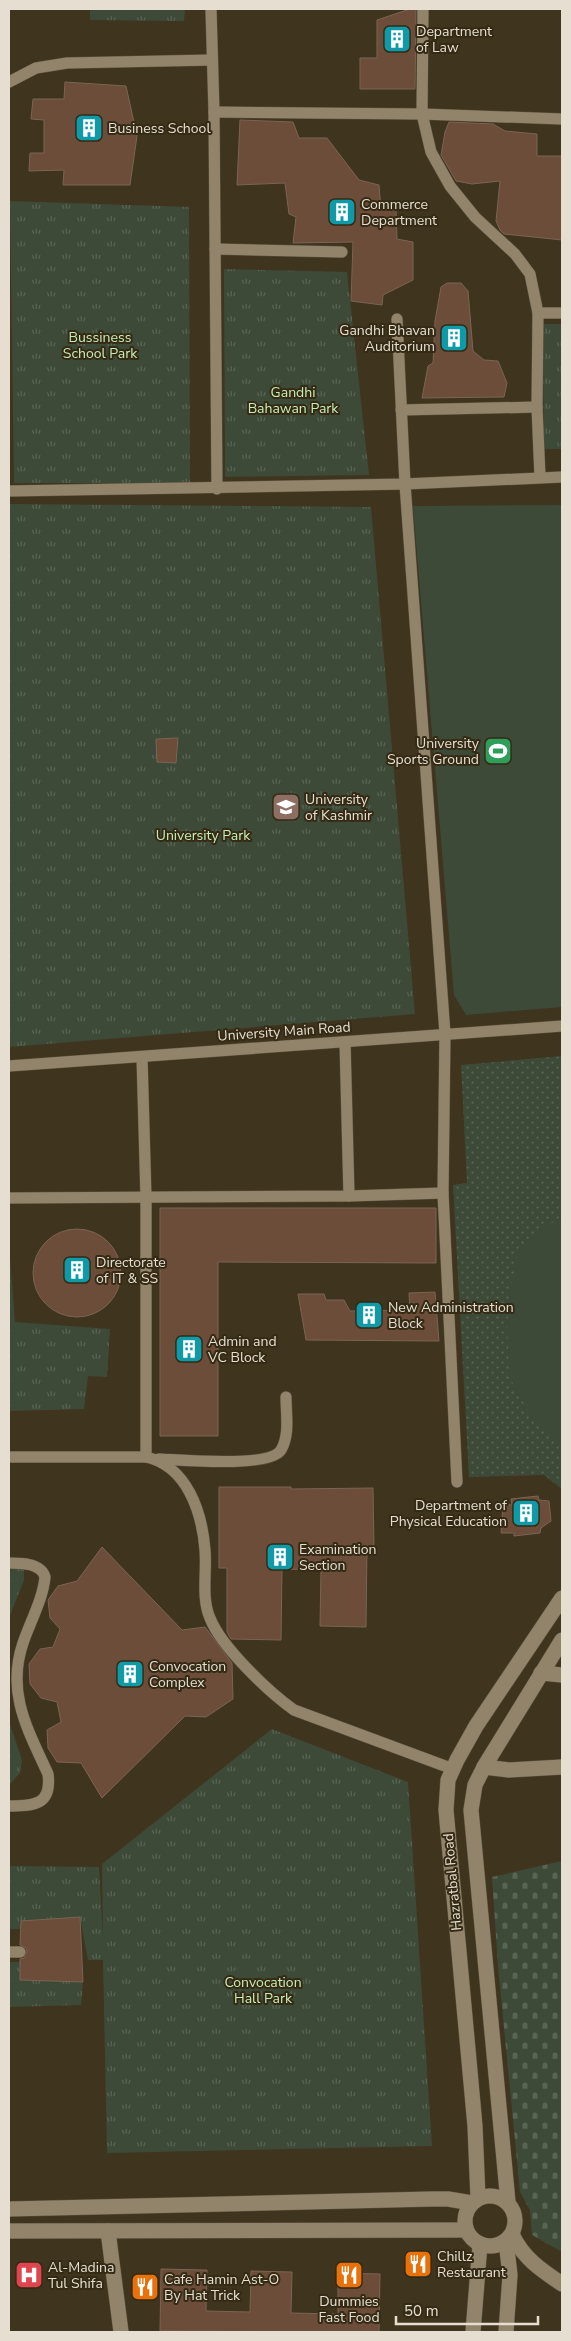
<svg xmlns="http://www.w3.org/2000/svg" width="571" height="2341" font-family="'Nunito Sans',sans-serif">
  <defs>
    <pattern id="grass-dots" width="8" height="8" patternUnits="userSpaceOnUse" patternTransform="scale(1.25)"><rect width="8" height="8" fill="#3d4a38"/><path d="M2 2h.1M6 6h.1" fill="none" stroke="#596454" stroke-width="1.8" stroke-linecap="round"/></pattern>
    <pattern id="cemetery-stones" width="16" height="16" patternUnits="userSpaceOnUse" patternTransform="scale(1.25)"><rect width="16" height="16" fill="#3d4a38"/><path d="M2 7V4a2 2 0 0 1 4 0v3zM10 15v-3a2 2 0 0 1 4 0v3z" fill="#596454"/></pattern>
    <pattern id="park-tufts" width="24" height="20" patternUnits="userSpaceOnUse" patternTransform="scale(1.25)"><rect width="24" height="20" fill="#3d4a38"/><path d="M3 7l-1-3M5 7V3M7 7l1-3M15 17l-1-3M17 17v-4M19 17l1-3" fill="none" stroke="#596454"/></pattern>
  </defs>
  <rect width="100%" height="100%" fill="#3f341e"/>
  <path fill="url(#grass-dots)" d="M562,1056V1489L544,1475L469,1477L453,1185L467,1183L461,1065Z"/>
  <path fill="url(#cemetery-stones)" d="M562,1861V2252L532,2235L530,2210L520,2192L498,1966L492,1877Z"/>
  <g fill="url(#park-tufts)">
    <path d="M90,9H185L184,21L90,20Z"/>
    <path d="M10,201L189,207L190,483H14Z"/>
    <path d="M224,269L347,272L369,475L225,477Z"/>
    <path d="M543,324H562V449H544Z"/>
    <path d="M9,504L371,507L415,1014L9,1047Z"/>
    <path d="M9,1245L15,1322L110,1329L107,1377L88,1376L84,1409L9,1411Z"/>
    <path d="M9,1565L20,1566L24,1570V1580L9,1618Z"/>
    <path d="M9,1721L22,1760L20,1773L9,1785Z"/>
    <path d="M272,1729L408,1782L432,2146L107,2153L103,1960H88L80,1917L21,1921V1929H9V1866L99,1867L103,1938L102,1864Z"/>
    <path d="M9,1962H20L21,1980L83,1982L81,2005L9,2007Z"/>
  </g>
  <g fill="#3d4a38">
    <path d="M562,505V1007L466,1015L454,995L413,506Z"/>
    <path d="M562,1216V1442L534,1422L510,1378L507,1328L510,1293L519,1247Z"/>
  </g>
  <g fill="#6b4d39" stroke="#7b6454">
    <path d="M410,9H416L415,89H360V58H377V20Z"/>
    <path d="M65,82L126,86L137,136L130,185H63L64,170L29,171L30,153H44V120L31,119L33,99H64Z"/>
    <path d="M240,120L293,122L299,138H327L359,180L379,185L381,210H396L397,239L413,242V280L383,295L382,305L351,301L353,242L293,243L296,217L289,214L285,183L237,185Z"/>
    <path d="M449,122L493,124L505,131L537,134V156H562V240L504,234L500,230L496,221L500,181L472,184L456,181L441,155L445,132Z"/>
    <path d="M447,283H461L468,291L473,351L484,360L498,361L507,383L504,397L422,398L428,366L433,363L435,321L441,287Z"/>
    <path d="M178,738L176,763L157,762L156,739Z"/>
    <path d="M160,1208H436V1263L218,1262V1436H160Z"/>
    <circle cx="77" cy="1273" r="44"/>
    <path d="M435,1292L439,1341L306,1340L298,1294H324L326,1300H344L350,1311L410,1310L409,1293Z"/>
    <path d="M219,1487H291V1489L373,1488L374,1546H367L366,1627L320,1626L321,1570L282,1569L281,1640L231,1639L227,1632V1568H219Z"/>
    <path d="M538,1496L539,1500L549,1501L551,1521L541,1528L540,1533L514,1536V1533H501L503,1504L512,1505L511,1499Z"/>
    <path d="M102,1547L182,1630L205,1627L232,1663L233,1699L206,1717L185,1716L102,1798L81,1763L57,1762L48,1748L47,1730L61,1722L57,1702L41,1698L30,1684L29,1664L40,1649L53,1647L60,1629L50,1618L48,1600L58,1586L77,1581Z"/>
    <path d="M80,1917L83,1982L20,1980V1959L24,1958L27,1952L26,1948L20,1945L21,1921Z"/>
    <path d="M161,2269L207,2270L206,2311L250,2312L251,2271L292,2272L291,2313L338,2314V2273L380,2274L379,2332L160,2331Z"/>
  </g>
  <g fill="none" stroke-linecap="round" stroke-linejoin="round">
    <defs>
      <g id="lane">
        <path d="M211,9L214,112L217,489"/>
        <path d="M423,9L422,114L431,152L450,186L475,217L515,254L530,274L538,313L537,407L540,477"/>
        <path d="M9,82L36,68L67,63L212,60"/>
        <path d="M214,112L422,114L562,119"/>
        <path d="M215,249L342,252"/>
        <path d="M538,313H562"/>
        <path d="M397,319L405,484L445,1034L443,1193L457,1482"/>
        <path d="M401,410L537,407"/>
        <path d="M9,491L405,484L562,477"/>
        <path d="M345,1042L349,1196"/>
        <path d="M142,1057L146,1198V1457"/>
        <path d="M9,1066L562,1026"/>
        <path d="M9,1198L349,1196L443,1193"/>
        <path d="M9,1457H146C187,1466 202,1512 205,1550C207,1571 201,1598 210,1618C221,1647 269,1692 294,1710L453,1769"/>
        <path d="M159,1459C181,1460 270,1468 281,1450C290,1435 286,1414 286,1397"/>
        <path d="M9,1563C21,1563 41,1563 45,1577C43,1599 30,1622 23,1643C6,1693 28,1730 48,1774C52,1805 34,1806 9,1806"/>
        <path d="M9,1952H20"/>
      </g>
      <g id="street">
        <path d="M541,1673L562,1675"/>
        <path d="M484,1767L509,1770L562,1767"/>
        <path d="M108,2231L121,2332"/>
        <path d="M512,2234C523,2258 541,2270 562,2284"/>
      </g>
      <g id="secondary">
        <circle cx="490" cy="2221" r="25"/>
        <path d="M478,2198L475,2126L446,1810L448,1780L457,1760L476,1726L562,1598"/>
        <path d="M508,2202L471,1810L475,1785L484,1767L562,1640"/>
        <path d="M9,2209L432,2199H448L472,2203"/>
        <path d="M9,2231L466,2230"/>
        <path d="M506,2241L510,2275L506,2332"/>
        <path d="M473,2332L480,2244"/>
      </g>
    </defs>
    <use href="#lane" stroke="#5b523f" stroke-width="12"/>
    <use href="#street" stroke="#5b523f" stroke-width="16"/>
    <use href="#secondary" stroke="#5b523f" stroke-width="16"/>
    <use href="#lane" stroke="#91846b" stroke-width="11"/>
    <use href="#street" stroke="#91846b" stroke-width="15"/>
    <use href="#secondary" stroke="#91846b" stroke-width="15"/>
  </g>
  <defs>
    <symbol id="building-square" viewBox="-11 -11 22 22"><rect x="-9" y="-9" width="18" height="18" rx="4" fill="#0f9aa8" stroke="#352a14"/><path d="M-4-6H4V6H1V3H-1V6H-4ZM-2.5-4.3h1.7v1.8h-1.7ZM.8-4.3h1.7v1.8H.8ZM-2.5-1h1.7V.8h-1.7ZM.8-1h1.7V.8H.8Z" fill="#fff"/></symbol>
    <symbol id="stadium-square" viewBox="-11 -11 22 22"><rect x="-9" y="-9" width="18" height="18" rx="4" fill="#2e9e5b" stroke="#352a14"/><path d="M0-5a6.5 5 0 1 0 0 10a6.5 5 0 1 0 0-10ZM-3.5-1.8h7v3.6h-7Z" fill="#fff"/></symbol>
    <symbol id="university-square" viewBox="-11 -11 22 22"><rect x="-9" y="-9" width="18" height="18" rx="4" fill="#8d6e63" stroke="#352a14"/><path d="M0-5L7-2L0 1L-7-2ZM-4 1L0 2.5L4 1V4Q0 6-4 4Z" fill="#fff"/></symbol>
    <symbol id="restaurant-square" viewBox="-11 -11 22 22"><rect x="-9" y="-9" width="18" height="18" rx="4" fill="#e8710a" stroke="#352a14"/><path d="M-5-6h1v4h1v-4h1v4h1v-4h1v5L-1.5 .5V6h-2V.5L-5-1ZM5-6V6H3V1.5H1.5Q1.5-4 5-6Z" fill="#fff"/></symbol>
    <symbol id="hospital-square" viewBox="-11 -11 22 22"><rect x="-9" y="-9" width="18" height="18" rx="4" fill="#e0444e" stroke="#352a14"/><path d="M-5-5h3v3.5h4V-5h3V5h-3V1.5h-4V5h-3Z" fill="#fff"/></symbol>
  </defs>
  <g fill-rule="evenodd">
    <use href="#building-square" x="381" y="23" width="32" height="32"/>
    <use href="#building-square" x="73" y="112" width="32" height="32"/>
    <use href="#building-square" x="326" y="196" width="32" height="32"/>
    <use href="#building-square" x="438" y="322" width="32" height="32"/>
    <use href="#stadium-square" x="482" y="735" width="32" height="32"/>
    <use href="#university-square" x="270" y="791" width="32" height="32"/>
    <use href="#building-square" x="61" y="1254" width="32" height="32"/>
    <use href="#building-square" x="353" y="1299" width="32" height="32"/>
    <use href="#building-square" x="173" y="1333" width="32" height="32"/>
    <use href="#building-square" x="510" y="1497" width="32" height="32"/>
    <use href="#building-square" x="264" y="1541" width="32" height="32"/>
    <use href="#building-square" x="114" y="1658" width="32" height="32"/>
    <use href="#restaurant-square" x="402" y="2248" width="32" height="32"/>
    <use href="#hospital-square" x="13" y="2259" width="32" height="32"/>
    <use href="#restaurant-square" x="333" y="2259" width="32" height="32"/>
    <use href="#restaurant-square" x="129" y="2271" width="32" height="32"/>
  </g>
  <g text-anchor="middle" stroke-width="4" stroke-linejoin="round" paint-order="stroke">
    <g font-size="14" fill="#e5ded1" stroke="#352a14" text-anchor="start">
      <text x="416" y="36">Department<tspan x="416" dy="16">of Law</tspan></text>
      <text x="108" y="133">Business School</text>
      <text x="361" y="209">Commerce<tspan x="361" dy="16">Department</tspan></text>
      <text x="435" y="335" text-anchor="end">Gandhi Bhavan<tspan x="435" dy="16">Auditorium</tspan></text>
      <text x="479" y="748" text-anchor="end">University<tspan x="479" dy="16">Sports Ground</tspan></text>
      <text x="305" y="804">University<tspan x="305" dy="16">of Kashmir</tspan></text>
      <text x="96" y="1267">Directorate<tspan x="96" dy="16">of IT &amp; SS</tspan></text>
      <text x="388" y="1312">New Administration<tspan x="388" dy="16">Block</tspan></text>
      <text x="208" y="1346">Admin and<tspan x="208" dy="16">VC Block</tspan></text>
      <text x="507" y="1510" text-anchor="end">Department of<tspan x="507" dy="16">Physical Education</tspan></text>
      <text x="299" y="1554">Examination<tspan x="299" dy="16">Section</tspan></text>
      <text x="149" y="1671">Convocation<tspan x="149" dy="16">Complex</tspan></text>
      <text x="437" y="2261">Chillz<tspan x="437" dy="16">Restaurant</tspan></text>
      <text x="48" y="2272">Al-Madina<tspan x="48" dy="16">Tul Shifa</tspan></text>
      <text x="164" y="2284">Cafe Hamin Ast-O<tspan x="164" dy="16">By Hat Trick</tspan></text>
      <text x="349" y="2306" text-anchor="middle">Dummies<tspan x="349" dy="16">Fast Food</tspan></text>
    </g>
    <g font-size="14" fill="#c6ecb7" stroke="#352a14">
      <text x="100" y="342">Bussiness<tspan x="100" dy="16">School Park</tspan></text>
      <text x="293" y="397">Gandhi<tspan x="293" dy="16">Bahawan Park</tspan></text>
      <text x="203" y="840">University Park</text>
      <text x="263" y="1987">Convocation<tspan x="263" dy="16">Hall Park</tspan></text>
    </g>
    <g font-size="14" fill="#e5ded1" stroke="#352a14">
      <text transform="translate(284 1031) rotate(-4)" y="5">University Main Road</text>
      <text transform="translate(452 1882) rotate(-95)" y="5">Hazratbal Road</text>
    </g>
  </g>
  <rect width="571" height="2341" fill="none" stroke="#e5ded1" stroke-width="20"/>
  <path d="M396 2316v8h142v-8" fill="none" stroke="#e5ded1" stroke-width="2.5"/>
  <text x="404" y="2316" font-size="15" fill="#e5ded1" stroke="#352a14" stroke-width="4" paint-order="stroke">50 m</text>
</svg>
